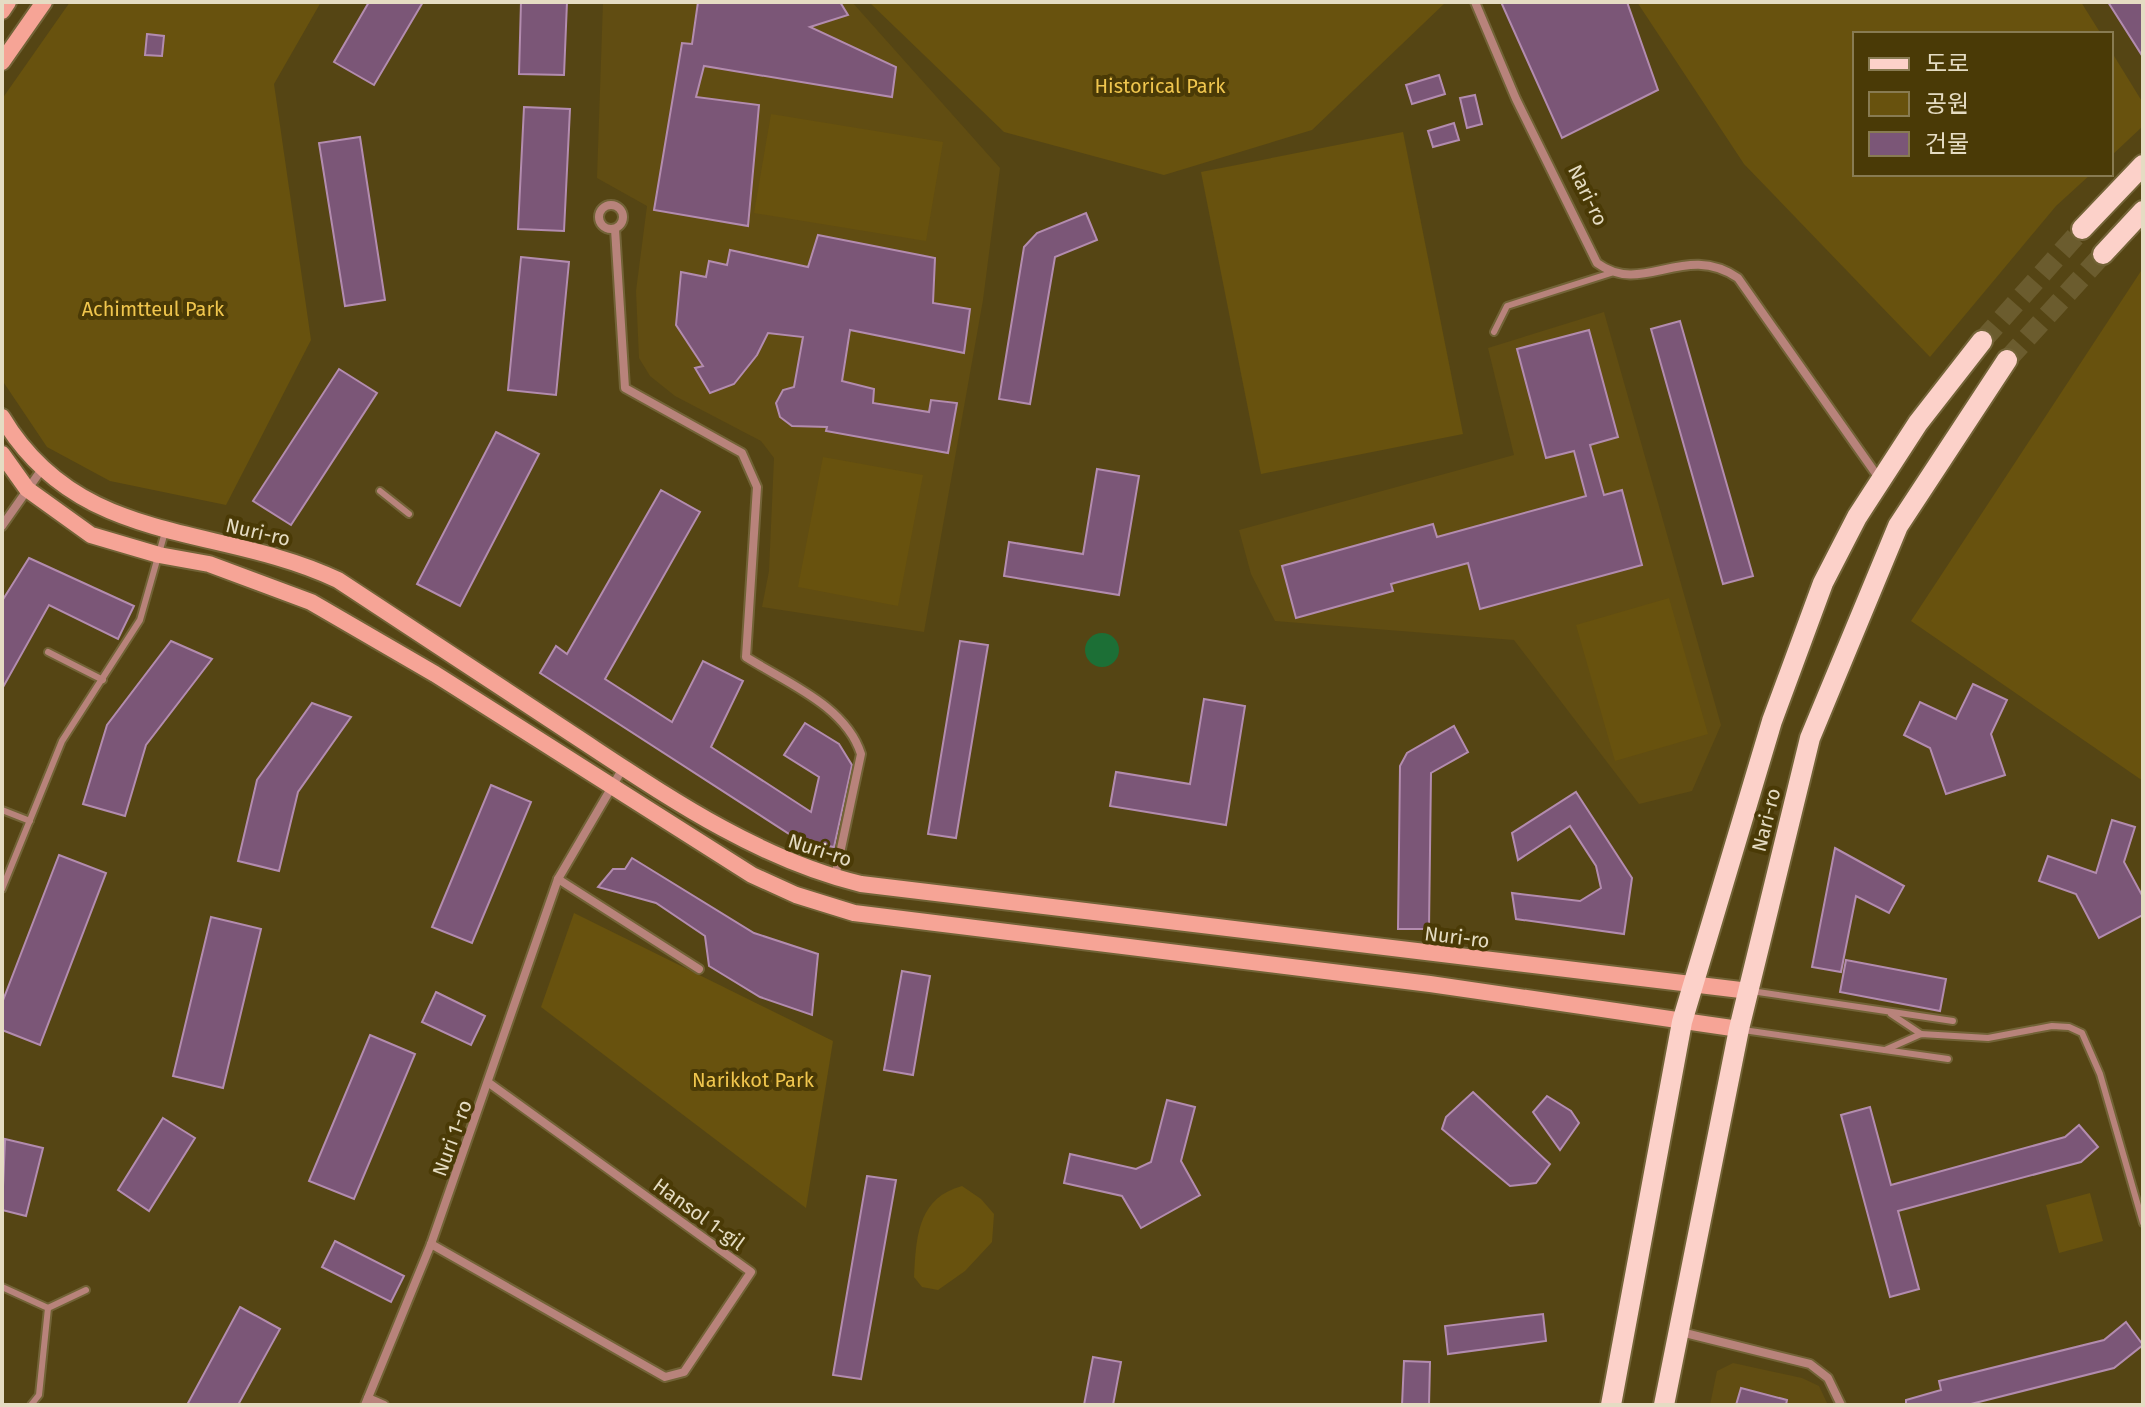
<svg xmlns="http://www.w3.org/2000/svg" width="2145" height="1407" font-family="'Fira Sans','Noto Sans KR',sans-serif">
  <rect width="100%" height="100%" fill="#554514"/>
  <g fill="#614d12">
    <path d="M603,2H852L1000,168L983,300L924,632L762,607L769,571L774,458L761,441L675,396L650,376L639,358L636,291L647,206L597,178Z"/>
    <path d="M1604,312L1721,725L1692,791L1639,804L1514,640L1275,621L1251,574L1239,530L1514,455L1488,348Z"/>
    <path d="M1733,1363L1802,1378L1819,1386L1828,1405H1710L1717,1371Z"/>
  </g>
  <g fill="#68520e">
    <path d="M70,2H321L274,84L311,340L226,505L110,481L47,447L2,380V99Z"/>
    <path d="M869,2H1446L1312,130L1164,175L1004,132Z"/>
    <path d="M1637,2H2081L2101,34H1855V174H2091L2056,206L1930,357L1744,164Z"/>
    <path d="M2111,51L2143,103V126L2111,156Z"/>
    <path d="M771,114L943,142L926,241L754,213Z"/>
    <path d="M1403,132L1463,434L1261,474L1201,172Z"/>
    <path d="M2143,268V781L1911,621Z"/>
    <path d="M823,457L923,475L898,606L798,587Z"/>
    <path d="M1669,598L1708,734L1615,761L1576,625Z"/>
    <path d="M574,913L833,1041L806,1208L541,1007Z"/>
    <path d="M962,1186L981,1199L994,1214L992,1242L965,1271L938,1290L922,1287L914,1277C916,1236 918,1198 962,1186Z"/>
    <path d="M2090,1193L2103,1241L2059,1253L2046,1205Z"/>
  </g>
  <circle fill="#1c6f36" cx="1102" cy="650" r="17"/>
  <g fill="#7b5677" stroke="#b38caf" stroke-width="2">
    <path d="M369,2H423L374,85L334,62Z"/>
    <path d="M521,2H567L564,75L519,74Z"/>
    <path d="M698,2H840L848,15L810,27L896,67L892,97L704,66L696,97L759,105L748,226L654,210L682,43L692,44Z"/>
    <path d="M1501,2H1627L1658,90L1562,138Z"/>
    <path d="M2108,2H2143V57Z"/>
    <path d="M147,34L164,36L162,56L145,55Z"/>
    <path d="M1439,75L1445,94L1412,104L1406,85Z"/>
    <path d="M1475,95L1482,124L1467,128L1460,98Z"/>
    <path d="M524,107L570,109L564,231L518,229Z"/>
    <path d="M1454,123L1459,140L1433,147L1428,131Z"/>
    <path d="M360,137L385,300L345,306L319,143Z"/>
    <path d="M1086,213L1097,240L1055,257L1030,404L999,399L1024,247L1037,233Z"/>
    <path d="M818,235L935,258L933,303L970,309L964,353L850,330L842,381L874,389L873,403L929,412L931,400L957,403L948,453L826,431L827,427L792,426L780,417L776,403L783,390L794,387L803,337L768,333L757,355L734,384L710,393L695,368L703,366L676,325L681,272L706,277L709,261L727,265L730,250L808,267Z"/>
    <path d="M521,257L569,262L556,395L508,390Z"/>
    <path d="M1680,321L1753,576L1723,584L1651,329Z"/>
    <path d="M1589,330L1618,437L1590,445L1604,495L1622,490L1642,565L1480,609L1468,563L1391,584L1393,591L1296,618L1282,566L1433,524L1437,537L1586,496L1574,451L1546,458L1517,349Z"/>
    <path d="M339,369L377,393L291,525L253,501Z"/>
    <path d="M496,432L539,454L460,606L417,584Z"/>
    <path d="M1097,469L1139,476L1119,595L1004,576L1009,542L1083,554Z"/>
    <path d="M661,490L700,512L605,679L672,722L703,661L743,681L711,747L811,812L819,777L784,755L805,723L839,744L852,765L834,847L800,841L540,673L556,646L567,654Z"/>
    <path d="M29,558L134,606L118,639L49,605L2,689V601Z"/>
    <path d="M171,641L212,659L146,745L125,816L83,804L107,725Z"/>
    <path d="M960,641L988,645L956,838L928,834Z"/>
    <path d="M1973,684L2007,700L1991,734L2005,775L1946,794L1930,748L1904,735L1920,702L1956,719Z"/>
    <path d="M1204,699L1245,706L1226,825L1110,806L1116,772L1190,784Z"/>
    <path d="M312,703L351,717L298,792L279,871L238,861L257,780Z"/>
    <path d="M1454,726L1468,752L1431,773L1429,929H1398L1400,766L1407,753Z"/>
    <path d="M491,785L531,802L472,943L432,927Z"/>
    <path d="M1576,792L1632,878L1624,934L1516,919L1512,893L1580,901L1601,888L1596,866L1570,826L1518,860L1512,833Z"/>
    <path d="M2112,820L2135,827L2124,862L2143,897V915L2099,938L2076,894L2039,881L2048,856L2096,873Z"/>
    <path d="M1835,848L1904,886L1889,913L1856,896L1841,972L1812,967Z"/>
    <path d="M59,855L106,873L40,1045L2,1030V1003Z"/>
    <path d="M632,858L754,933L818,954L812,1015L760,997L709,966L705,936L656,903L598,887L613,869H625Z"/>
    <path d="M211,917L261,929L223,1088L173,1076Z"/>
    <path d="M1846,960L1946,979L1940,1011L1840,992Z"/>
    <path d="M902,971L930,976L913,1075L884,1070Z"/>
    <path d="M436,992L485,1016L471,1045L422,1022Z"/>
    <path d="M370,1035L415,1054L354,1199L309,1181Z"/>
    <path d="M1473,1092L1550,1164L1536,1183L1510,1186L1442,1129L1446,1117Z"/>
    <path d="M1547,1096L1571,1111L1579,1123L1560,1150L1533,1112Z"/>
    <path d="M1167,1100L1195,1107L1181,1161L1200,1195L1141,1228L1122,1196L1064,1183L1070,1154L1136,1169L1151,1162Z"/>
    <path d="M1870,1107L1891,1185L2065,1137L2079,1125L2098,1147L2081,1162L1898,1211L1919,1289L1890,1297L1841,1115Z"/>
    <path d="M163,1118L195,1138L149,1211L118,1190Z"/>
    <path d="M5,1139L43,1148L26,1216L2,1210Z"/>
    <path d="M867,1176L896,1180L861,1379L833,1375Z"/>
    <path d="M335,1241L404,1276L391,1302L322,1267Z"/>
    <path d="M240,1307L280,1329L238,1405H187Z"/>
    <path d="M1543,1314L1546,1341L1448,1354L1445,1326Z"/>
    <path d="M2126,1322L2143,1345L2114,1368L1967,1405H1906V1400L1941,1390L1939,1381L2104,1340Z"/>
    <path d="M1093,1357L1121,1362L1113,1405H1084Z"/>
    <path d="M1404,1361L1430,1362L1429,1405H1402Z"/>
    <path d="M1741,1388L1787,1400L1786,1405H1736Z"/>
  </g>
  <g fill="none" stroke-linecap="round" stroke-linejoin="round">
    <g stroke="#6b5c2e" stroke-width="20" stroke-dasharray="20 10" stroke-linecap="butt">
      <path d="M1982,341L2082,229"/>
      <path d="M2007,360L2103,254"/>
    </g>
    <defs>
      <g id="lane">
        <path d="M1494,332L1507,306L1611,273"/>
        <path d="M380,491L409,514"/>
        <path d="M48,652L103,680"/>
        <path d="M2,810L30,821"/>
        <path d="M2,889L62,741L140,620L165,532"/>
        <path d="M1751,991L1953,1021"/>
        <path d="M1891,1014L1921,1034"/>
        <path d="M1743,1030L1948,1059"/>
        <path d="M1885,1050L1921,1034L1988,1038L2052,1026L2069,1027L2082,1033L2100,1074L2143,1223"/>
        <path d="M2,1287L48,1308L39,1395L31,1405"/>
        <path d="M48,1308L86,1290"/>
      </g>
      <g id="street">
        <path d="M1475,2L1516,99L1597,263C1643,297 1684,241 1738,278L1881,481"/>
        <circle cx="611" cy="217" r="12"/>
        <path d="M615,229L625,388L742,453L757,487L746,657C787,683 846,706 861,754L835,877"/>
        <path d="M2,526L42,469"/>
        <path d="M558,879L699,969"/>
        <path d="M431,1244L665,1377L684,1372L751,1272L489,1083"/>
        <path d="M1681,1332L1810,1364L1828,1378L1841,1405"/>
        <path d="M368,1398L384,1405"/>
        <path d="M365,1405L431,1244L558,879L623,768"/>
      </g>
      <g id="secondary">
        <path d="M2,11L8,2"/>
        <path d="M2,62L44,2"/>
        <path d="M2,417C80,548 218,523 338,580C416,632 494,682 572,734C662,793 754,858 861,884L1749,991"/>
        <path d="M2,454L27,489L91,535L159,555L209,564L311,602L435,674L752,875L796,895L854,913L1430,984L1739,1029"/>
      </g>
      <g id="primary">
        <path d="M2082,229L2143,165"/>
        <path d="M2103,254L2143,211"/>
        <path d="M1611,1405L1682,1022L1772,721L1823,583L1857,517L1918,423L1982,341"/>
        <path d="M1664,1405L1739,1029L1810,738L1898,526L2007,360"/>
      </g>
    </defs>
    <use href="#lane" stroke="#726337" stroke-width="10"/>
    <use href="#street" stroke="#726337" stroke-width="12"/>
    <use href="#secondary" stroke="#726337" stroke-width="20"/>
    <use href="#primary" stroke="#726337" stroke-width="24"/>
    <use href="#lane" stroke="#b8837b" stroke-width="6"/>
    <use href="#street" stroke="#b8837b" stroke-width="8"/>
    <use href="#secondary" stroke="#f6a496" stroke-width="16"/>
    <use href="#primary" stroke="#fcd1c9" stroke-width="20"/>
  </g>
  <g text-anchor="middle" stroke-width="8" stroke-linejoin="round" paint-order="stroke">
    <g font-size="20" fill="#f0c64e" stroke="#4a3a06">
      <text x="1160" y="93">Historical Park</text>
      <text x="153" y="316">Achimtteul Park</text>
      <text x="753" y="1087">Narikkot Park</text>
    </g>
    <g font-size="20" fill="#e5dcc3" stroke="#4a3a06">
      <text transform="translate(1588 195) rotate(64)" y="7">Nari-ro</text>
      <text transform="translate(258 532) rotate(13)" y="7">Nuri-ro</text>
      <text transform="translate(1766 820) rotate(-76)" y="7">Nari-ro</text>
      <text transform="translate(820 850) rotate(18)" y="7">Nuri-ro</text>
      <text transform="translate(1457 937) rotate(7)" y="7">Nuri-ro</text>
      <text transform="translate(452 1138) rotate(-70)" y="7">Nuri 1-ro</text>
      <text transform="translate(699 1214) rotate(36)" y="7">Hansol 1-gil</text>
    </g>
  </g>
  <rect width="2145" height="1407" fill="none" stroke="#e5dcc3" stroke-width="8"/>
  <rect x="1853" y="32" width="260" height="144" fill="#4a3a06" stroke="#887b52" stroke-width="2"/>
  <rect x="1869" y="58" width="40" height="12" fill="#fcd1c9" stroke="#887b52" stroke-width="2"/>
  <text x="1925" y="72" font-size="24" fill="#e5dcc3">도로</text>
  <rect x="1869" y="92" width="40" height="24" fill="#68520e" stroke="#887b52" stroke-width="2"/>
  <text x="1925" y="112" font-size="24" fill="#e5dcc3">공원</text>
  <rect x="1869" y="132" width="40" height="24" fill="#7b5677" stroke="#887b52" stroke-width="2"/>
  <text x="1925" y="152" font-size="24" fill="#e5dcc3">건물</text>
</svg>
